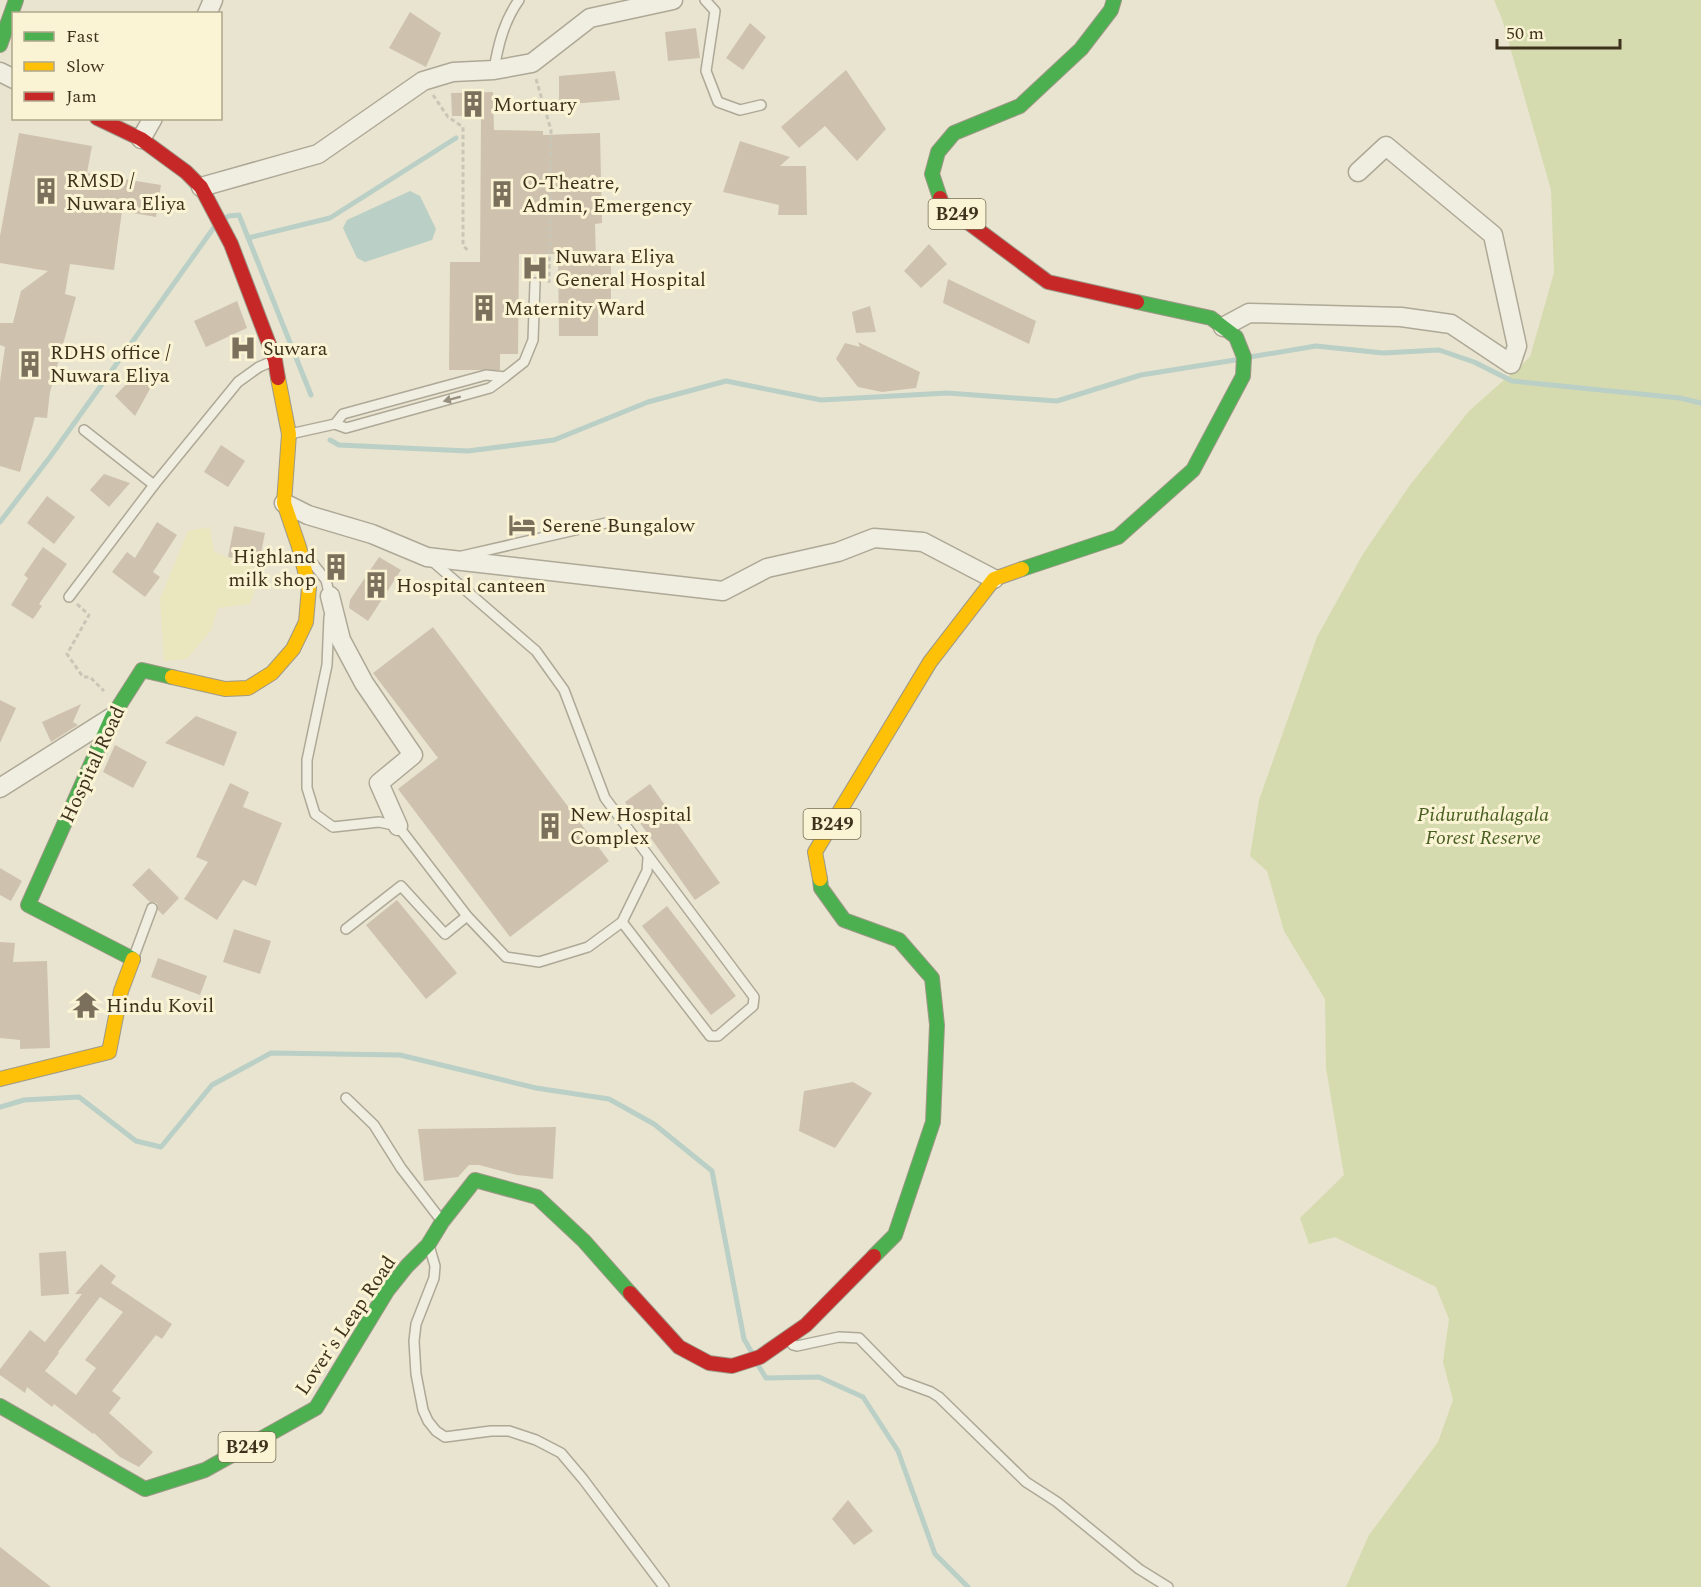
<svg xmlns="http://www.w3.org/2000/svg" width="1701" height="1587" font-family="Spectral,serif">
  <rect width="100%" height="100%" fill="#e9e4cf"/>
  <path fill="#eae6be" d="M210,527L214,552L262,571L250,604L218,608L211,630L187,659L164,661L160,599L188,531Z"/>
  <path fill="#d5dbaf" d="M1494,0H1701V1587H1346L1369,1535L1438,1442L1453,1400L1443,1362L1449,1319L1436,1287L1335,1237L1309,1244L1300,1218L1344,1175L1326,1068L1325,999L1284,931L1267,871L1250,856L1259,800L1317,637L1363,554L1410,485L1469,411L1530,357L1554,273L1551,190L1502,19Z"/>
  <path fill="#bacfc5" d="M410,191L420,196L436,229L432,240L365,262L357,258L343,228L347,220Z"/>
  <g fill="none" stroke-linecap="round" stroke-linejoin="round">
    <g stroke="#bacfc5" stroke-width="5">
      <path d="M225,218L229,216L239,215L311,395"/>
      <path d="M248,238L330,218L456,138"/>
      <path d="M1250,357L1316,346L1383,353L1439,350L1474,362L1512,381L1680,398L1701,403"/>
      <path d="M330,440L339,445L468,451L554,440L648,402L726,381L821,400L947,393L1057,401L1141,375L1235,360"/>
      <path d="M0,522L50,457L215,226"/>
      <path d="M0,1107L24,1100L79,1097L136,1141L161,1147L212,1085L271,1053L400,1055L536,1088L609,1099L654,1124L712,1171L744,1339L751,1351"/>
      <path d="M758,1365L766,1378L819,1377L863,1397L898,1451L935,1554L968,1587"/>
    </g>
  </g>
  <g fill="#cec2af" fill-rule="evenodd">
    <path d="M410,12L441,33L426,67L389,48Z"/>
    <path d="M750,23L766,37L743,70L726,58Z"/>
    <path d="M696,28L700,58L668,61L665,32Z"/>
    <path d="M846,70L886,129L857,161L825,126L799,148L781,127Z"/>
    <path d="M615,71L620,100L559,105V76Z"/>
    <path d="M493,92L494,130L543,131V135L600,133L602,223L595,224L596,260H611V299H598V336H559L558,254H519L518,354H500V370H449L450,262H480L481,116H452L451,93Z"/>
    <path d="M19,133L92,146L87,173L161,185L156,217L122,211L114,270L70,264L65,294L76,297L50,392L47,418L35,417L20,472L0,466V382L5,347L0,345V323H13L21,291L48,271L0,263V236Z"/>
    <path d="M740,141L790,157L780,166H806L807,215H778L779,205L723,192Z"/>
    <path d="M929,244L947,264L921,288L904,271Z"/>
    <path d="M948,279L1036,321L1029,344L943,303Z"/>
    <path d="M237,301L247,328L206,347L194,321Z"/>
    <path d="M870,306L876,332L856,333L852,312Z"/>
    <path d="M858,342L920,372L916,388L882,392L858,387L836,359L845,343L860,347Z"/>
    <path d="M133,377L151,387L135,416L115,396Z"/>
    <path d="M221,445L245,461L228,487L204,472Z"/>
    <path d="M104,474L130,483L109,507L90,490Z"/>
    <path d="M47,496L75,517L54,544L27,523Z"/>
    <path d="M157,522L177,535L153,572L160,577L145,597L112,572L127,552L135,558Z"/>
    <path d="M234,526L265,533L259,563L228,557Z"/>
    <path d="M43,547L67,564L39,604L42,606L33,619L11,605L28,578L24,575Z"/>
    <path d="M379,557L401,570L368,621L349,608L350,600Z"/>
    <path d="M433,627L609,861L510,937L398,789L438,758L373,673Z"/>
    <path d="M0,700L16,708L0,743Z"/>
    <path d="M81,704L73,722L78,725L51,742L42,722Z"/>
    <path d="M196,716L237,732L224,766L165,743Z"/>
    <path d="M115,745L147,762L133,788L103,772Z"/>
    <path d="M230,783L249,792L243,807L282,823L256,886L243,880L217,920L184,899L208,862L196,857Z"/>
    <path d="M650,784L720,883L695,900L625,802Z"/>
    <path d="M0,868L22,881L11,901L0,895Z"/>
    <path d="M149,868L179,898L163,915L158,910L157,903L150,902L132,885Z"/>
    <path d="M397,900L457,973L426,999L366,925Z"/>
    <path d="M667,906L736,996L711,1015L642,926Z"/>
    <path d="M234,929L271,941L260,974L223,962Z"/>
    <path d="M0,942L15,943L13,962L47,961L50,1048L20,1049V1040L0,1038Z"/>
    <path d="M158,958L207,976L200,995L151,977Z"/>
    <path d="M853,1082L872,1093L835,1148L799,1131L804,1091Z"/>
    <path d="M556,1127L553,1179L517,1175L479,1165H469L458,1177L424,1181L418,1129Z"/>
    <path d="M66,1251L69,1294L41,1296L39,1253Z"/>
    <path d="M101,1264L116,1276L111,1283L172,1324L162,1339L156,1335L112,1391L121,1398L109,1413L153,1452L139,1467L120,1457L94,1433L93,1434L54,1404L52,1407L27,1387L25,1393L0,1375V1369L30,1330L45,1342L82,1294H75ZM100,1297L123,1312L85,1360L96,1368L76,1395L45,1371L59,1353L58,1352Z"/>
    <path d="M848,1500L873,1531L854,1545L832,1519Z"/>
    <path d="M0,1547L51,1587H0Z"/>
  </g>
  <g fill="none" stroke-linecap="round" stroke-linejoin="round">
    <defs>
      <g id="lane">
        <path d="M705,0L715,11L706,71L718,102L740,110L761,105"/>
        <path d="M494,70C498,45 504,21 519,0"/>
        <path d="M335,424L343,414L486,375L505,377"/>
        <path d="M84,430L154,485"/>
        <path d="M290,434L335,424L346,428L490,388L505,377L524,362L533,340L535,283"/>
        <path d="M462,556L606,523"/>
        <path d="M310,560L326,580L330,597"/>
        <path d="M431,560L536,651L564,690L605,798L754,997L753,1006L718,1036H710L622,922"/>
        <path d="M69,597L154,485L238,382L259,367L273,361"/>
        <path d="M329,617L327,665L307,760V788L315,814L333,827L379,822L398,826L467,916L506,957L539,962L588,947L622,922L647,871L648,858"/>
        <path d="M346,929L401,886L445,934L467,916"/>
        <path d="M133,959L152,908"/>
        <path d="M346,1098L374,1125L401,1168L441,1220"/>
        <path d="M430,1249L435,1266L434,1278L416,1324L414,1341L416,1374L423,1410L428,1421L436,1431L445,1437L491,1431H509L536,1440L561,1453L583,1479L664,1587"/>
        <path d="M790,1341L793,1345L797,1346L839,1337L859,1338L901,1381L931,1392L939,1397L1026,1482L1057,1502L1139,1569L1168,1587"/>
      </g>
      <g id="street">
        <path d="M207,14L213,0"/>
        <path d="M0,72L14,79"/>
        <path d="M141,139L153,118"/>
        <path d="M201,187L318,154L423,81L453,72L494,70L532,63L590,18L673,0"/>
        <path d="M1223,327L1249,313L1401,317L1451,324L1511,364L1517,346L1493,235L1386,146L1358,172"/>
        <path d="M284,503L308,515L372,534L427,557L723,591L767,568L838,552L874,538L923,542L994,579"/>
        <path d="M330,596L341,640L364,683L413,755L379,783L398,826"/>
        <path d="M0,788L112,717"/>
      </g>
      <g id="fast">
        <path d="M0,45L16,0"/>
        <path d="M940,198L932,174L938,152L954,133L1020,106L1081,49L1111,10L1114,0"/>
        <path d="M1022,569L1118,537L1193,470L1243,376L1244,357L1236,337L1211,318L1137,302"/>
        <path d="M820,879L821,888L844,920L899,940L932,978L937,1025L933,1122L895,1235L874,1256"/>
        <path d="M133,959L28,905L112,717L142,670L172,677"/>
        <path d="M0,1406L145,1489L205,1470L316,1408L387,1291L407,1266L428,1245L442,1222L475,1180L537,1197L584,1241L630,1293"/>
      </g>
      <g id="slow">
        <path d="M172,677L225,689L248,688L272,673L293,649L306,622L309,587L299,547L284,503L289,434L278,378"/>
        <path d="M820,879L815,852L930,662L994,579L1022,569"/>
        <path d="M0,1079L109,1052L121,991L133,959"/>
      </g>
      <g id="jam">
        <path d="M97,118L141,139L186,172L201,187L231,244L275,360L278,378"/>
        <path d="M940,198L942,203L1048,282L1137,302"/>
        <path d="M630,1293L679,1347L709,1363L732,1366L760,1357L806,1325L874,1256"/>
      </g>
    </defs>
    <use href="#lane" stroke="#aea897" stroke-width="12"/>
    <use href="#street" stroke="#aea897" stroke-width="21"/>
    <use href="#fast" stroke="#9e9888" stroke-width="16"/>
    <use href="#slow" stroke="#9e9888" stroke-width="16"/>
    <use href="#jam" stroke="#9e9888" stroke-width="16"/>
    <g stroke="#c9c5b7" stroke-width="3" stroke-dasharray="4.5 3" stroke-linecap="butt">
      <path d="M536,79L551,130L549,283"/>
      <path d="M433,95L448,117L463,127V246L469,251"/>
      <path d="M77,604L89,615L67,654L83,677H90L104,691"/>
    </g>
    <use href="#lane" stroke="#f0ede1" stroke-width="9"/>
    <use href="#street" stroke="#f0ede1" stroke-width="18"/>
    <use href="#fast" stroke="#4caf50" stroke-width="14"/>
    <use href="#slow" stroke="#ffc107" stroke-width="14"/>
    <use href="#jam" stroke="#c62828" stroke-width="14"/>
  </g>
  <defs><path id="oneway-solid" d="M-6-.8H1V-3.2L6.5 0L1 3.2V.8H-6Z" transform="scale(1.5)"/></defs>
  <use fill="#98907f" href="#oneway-solid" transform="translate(452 399) rotate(165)"/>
  <defs>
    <symbol id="building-bare" viewBox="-9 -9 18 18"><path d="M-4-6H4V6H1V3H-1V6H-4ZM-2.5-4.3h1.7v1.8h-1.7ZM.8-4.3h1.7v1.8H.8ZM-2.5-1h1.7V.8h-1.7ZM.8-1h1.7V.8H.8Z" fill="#7a705b" stroke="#faf3d4" stroke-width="2.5" paint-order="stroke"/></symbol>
    <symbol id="hospital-bare" viewBox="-9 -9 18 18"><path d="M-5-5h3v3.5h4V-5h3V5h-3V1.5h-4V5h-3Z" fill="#7a705b" stroke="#faf3d4" stroke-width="2.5" paint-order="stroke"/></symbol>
    <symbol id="hotel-bare" viewBox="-9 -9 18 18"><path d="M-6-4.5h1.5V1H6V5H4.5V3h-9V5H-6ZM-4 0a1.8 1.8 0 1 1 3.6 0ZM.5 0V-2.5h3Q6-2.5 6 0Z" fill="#7a705b" stroke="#faf3d4" stroke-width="2.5" paint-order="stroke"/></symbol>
    <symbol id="temple-bare" viewBox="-9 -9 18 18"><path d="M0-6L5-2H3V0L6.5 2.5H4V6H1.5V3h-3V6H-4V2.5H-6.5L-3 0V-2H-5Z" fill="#7a705b" stroke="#faf3d4" stroke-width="2.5" paint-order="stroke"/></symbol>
  </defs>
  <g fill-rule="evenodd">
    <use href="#building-bare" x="454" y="85" width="38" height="38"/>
    <use href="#building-bare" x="27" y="172" width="38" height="38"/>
    <use href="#building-bare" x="483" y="175" width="38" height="38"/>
    <use href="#hospital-bare" x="516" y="249" width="38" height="38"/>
    <use href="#building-bare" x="465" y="289" width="38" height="38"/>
    <use href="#hospital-bare" x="224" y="329" width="38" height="38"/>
    <use href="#building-bare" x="11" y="345" width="38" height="38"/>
    <use href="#hotel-bare" x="503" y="506" width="38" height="38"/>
    <use href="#building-bare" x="317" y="548" width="38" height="38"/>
    <use href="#building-bare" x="357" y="566" width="38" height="38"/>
    <use href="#building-bare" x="531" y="807" width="38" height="38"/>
    <use href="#temple-bare" x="67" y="986" width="38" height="38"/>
  </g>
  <g text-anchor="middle" stroke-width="6" stroke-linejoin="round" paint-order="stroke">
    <g fill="#faf3d4" stroke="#776c54" stroke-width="1.5">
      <rect x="928.5" y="199" width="57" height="30" rx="4.5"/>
      <rect x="803.5" y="809" width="57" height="30" rx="4.5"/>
      <rect x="218.5" y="1432" width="57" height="30" rx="4.5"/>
    </g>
    <g font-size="18" font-weight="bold" fill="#3f321d">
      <text x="957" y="220">B249</text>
      <text x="832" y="830">B249</text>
      <text x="247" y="1453">B249</text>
    </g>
    <g font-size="20" fill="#3f321d" stroke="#faf3d4" text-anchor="start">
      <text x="493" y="111">Mortuary</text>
      <text x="66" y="187">RMSD /<tspan x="66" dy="23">Nuwara Eliya</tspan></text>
      <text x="522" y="189">O-Theatre,<tspan x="522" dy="23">Admin, Emergency</tspan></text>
      <text x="555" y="263">Nuwara Eliya<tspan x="555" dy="23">General Hospital</tspan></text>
      <text x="504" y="315">Maternity Ward</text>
      <text x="263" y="355">Suwara</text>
      <text x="50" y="359">RDHS office /<tspan x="50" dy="23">Nuwara Eliya</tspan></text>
      <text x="542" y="532">Serene Bungalow</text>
      <text x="316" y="563" text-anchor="end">Highland<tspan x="316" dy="23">milk shop</tspan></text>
      <text x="396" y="592">Hospital canteen</text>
      <text x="570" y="821">New Hospital<tspan x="570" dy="23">Complex</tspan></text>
      <text x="106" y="1012">Hindu Kovil</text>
    </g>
    <g font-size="20" fill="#3f321d" stroke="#faf3d4">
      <text transform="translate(92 764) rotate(-65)" y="7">Hospital Road</text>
      <text transform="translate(345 1325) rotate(-56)" y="7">Lover's Leap Road</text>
    </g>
    <g font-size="20" font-style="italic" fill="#485f21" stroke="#faf3d4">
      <text x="1483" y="821">Piduruthalagala<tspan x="1483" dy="23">Forest Reserve</tspan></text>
    </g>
  </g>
  <rect x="12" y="12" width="210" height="108" fill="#faf3d4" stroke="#afa68b" stroke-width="1.5"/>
  <rect x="24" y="32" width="30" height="9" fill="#4caf50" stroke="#afa68b" stroke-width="1.5"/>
  <text x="66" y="42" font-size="18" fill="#3f321d">Fast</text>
  <rect x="24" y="62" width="30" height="9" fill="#ffc107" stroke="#afa68b" stroke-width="1.5"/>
  <text x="66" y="72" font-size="18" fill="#3f321d">Slow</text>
  <rect x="24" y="92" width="30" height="9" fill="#c62828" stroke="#afa68b" stroke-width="1.5"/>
  <text x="66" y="102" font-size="18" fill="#3f321d">Jam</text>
  <path d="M1497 39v9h123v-9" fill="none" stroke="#3f321d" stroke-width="3"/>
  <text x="1506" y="39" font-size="18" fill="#3f321d" stroke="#faf3d4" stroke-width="4.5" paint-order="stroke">50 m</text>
</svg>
